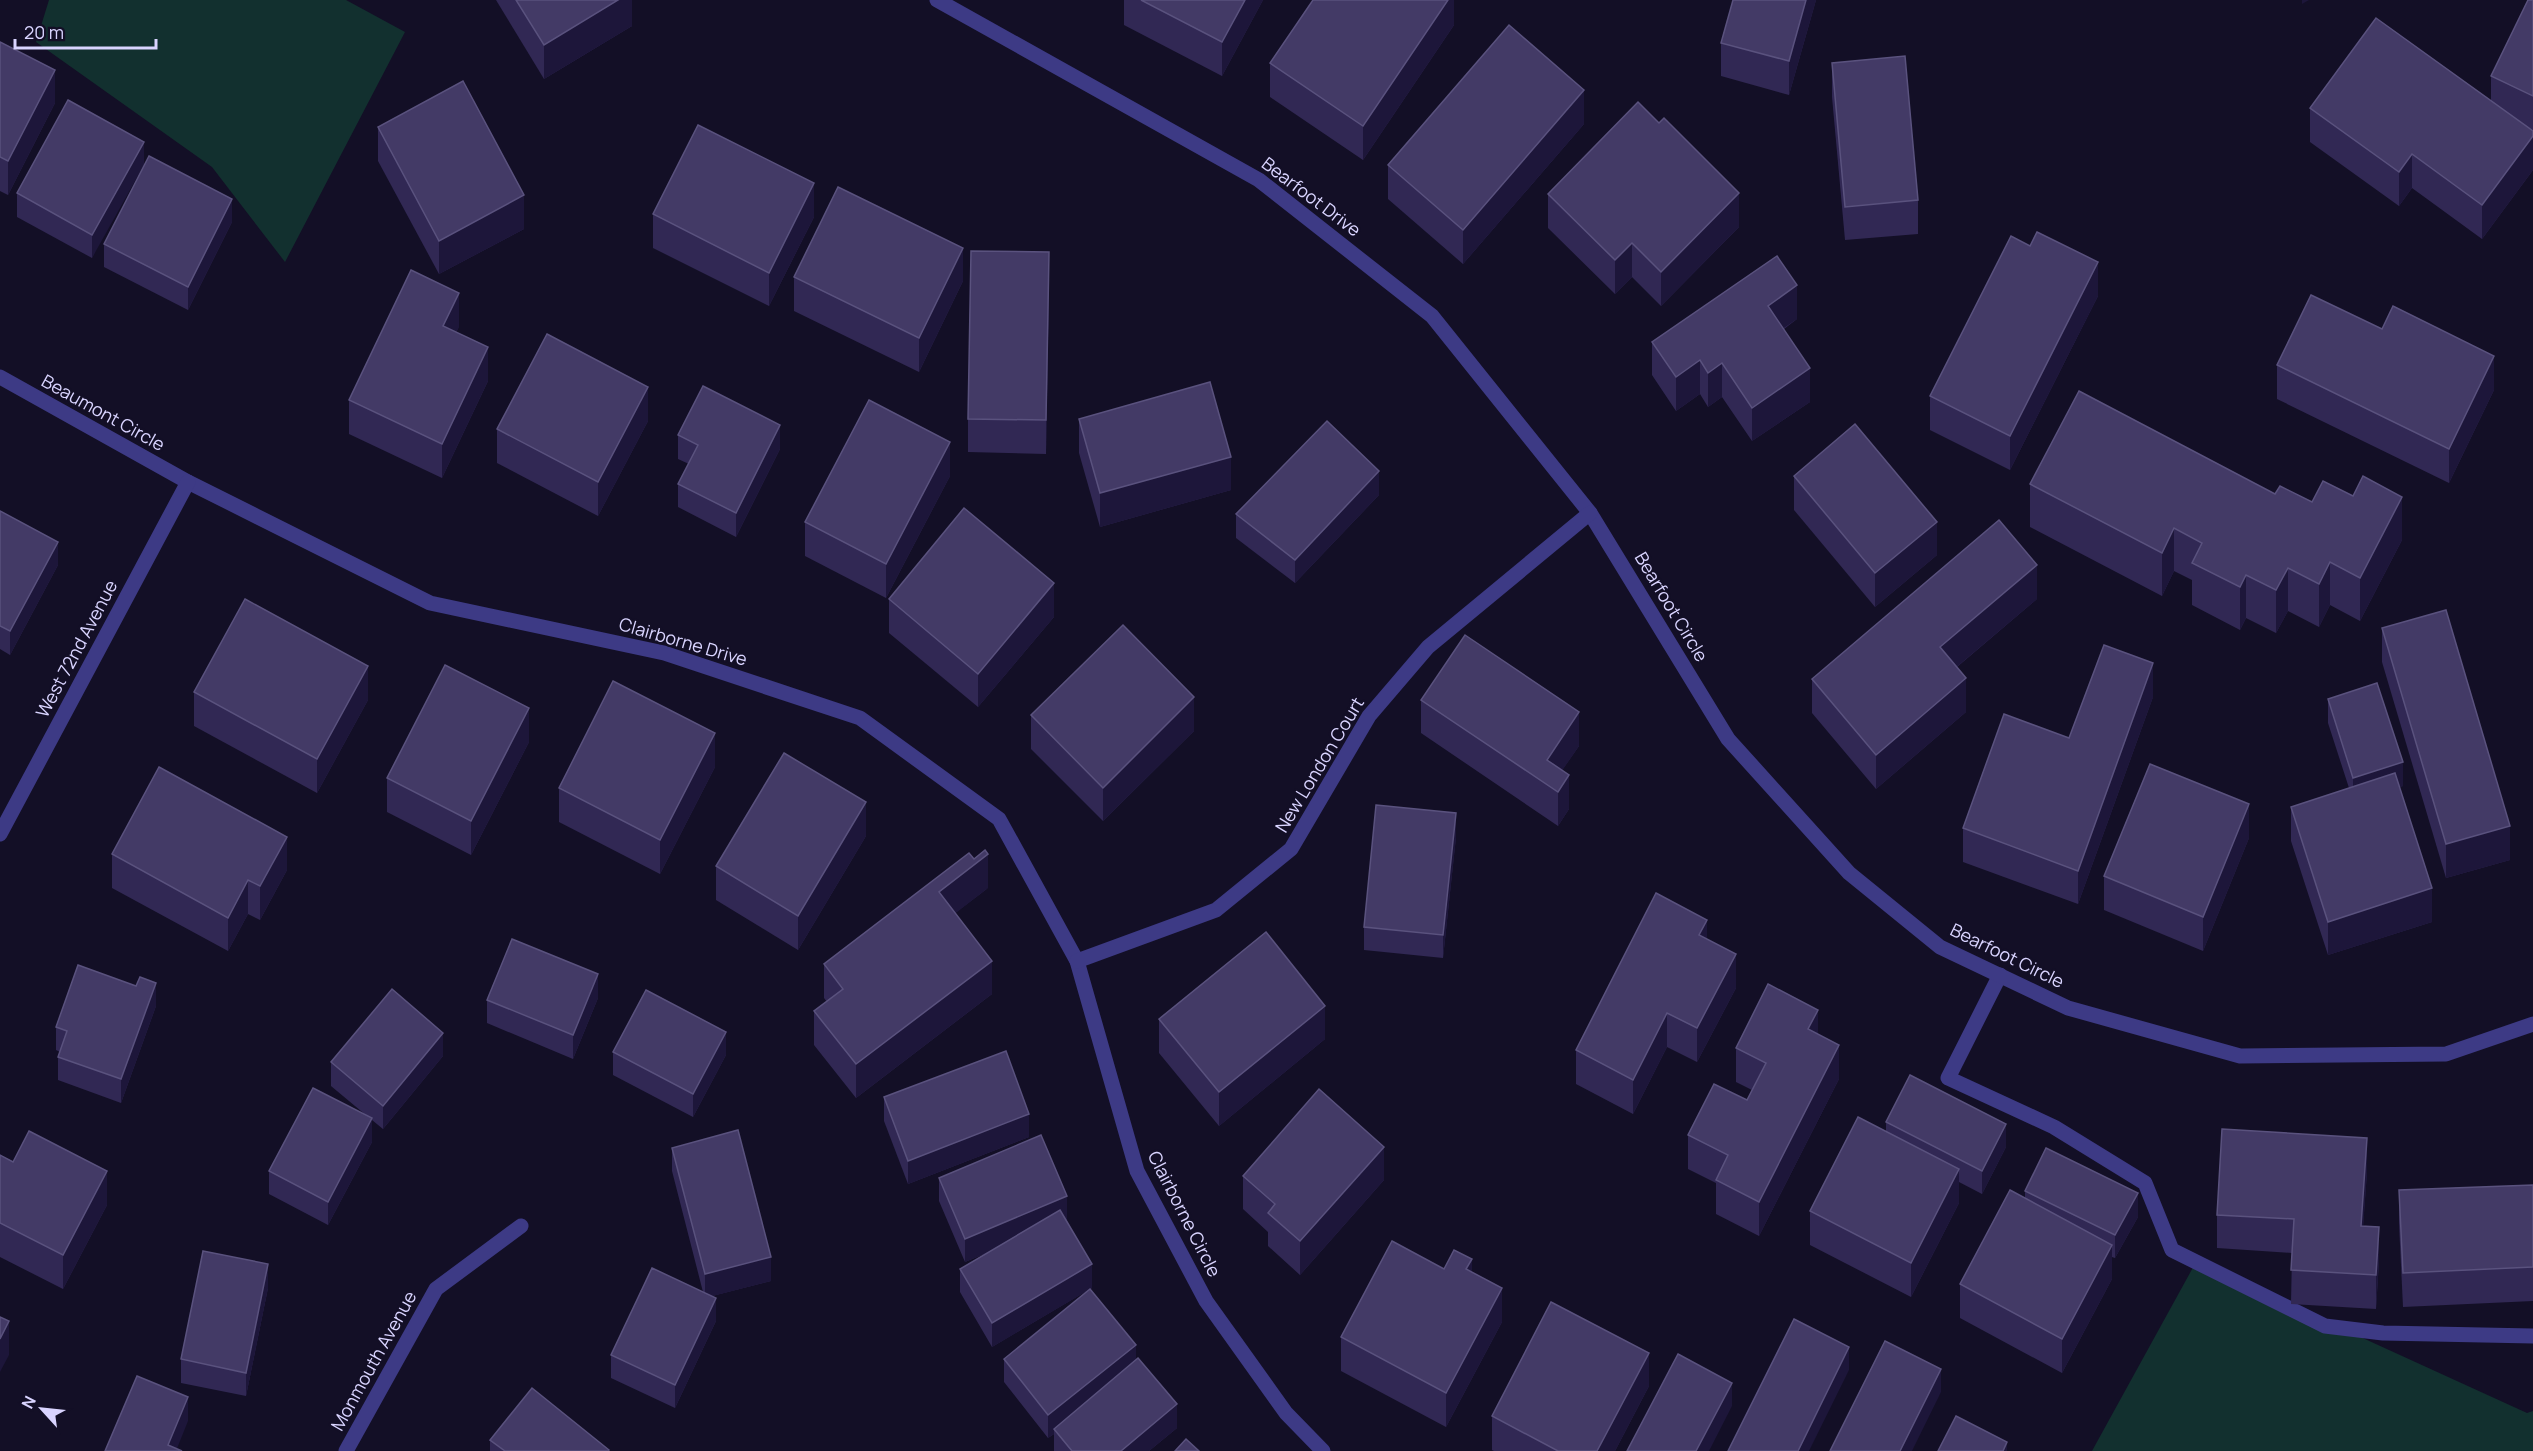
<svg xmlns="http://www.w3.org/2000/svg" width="2533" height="1451" font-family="Manrope,sans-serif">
  <rect width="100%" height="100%" fill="#130f26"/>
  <g fill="#12302f">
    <path d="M49,0H346L405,32L285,262L212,167L36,42Z"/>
    <path d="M2196,1262L2527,1413L2533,1411V1451H2092Z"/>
  </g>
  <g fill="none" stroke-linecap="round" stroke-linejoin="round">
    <path stroke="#3d3a85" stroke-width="15" d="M2000,975L1948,1078L2054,1127L2145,1183L2172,1250L2325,1326L2383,1333L2533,1336"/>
    <g stroke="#3d3a85" stroke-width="15">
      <path d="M937,0L1259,180L1432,316L1590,513L1728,739L1849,873L1940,947L2068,1008L2240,1056L2446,1054L2533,1024"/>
      <path d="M0,377L188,482L430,603L664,653L860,718L999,819L1077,961L1137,1171L1206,1301L1286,1413L1323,1451"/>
      <path d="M0,834L188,482"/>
      <path d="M1077,961L1216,910L1291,849L1369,716L1428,647L1590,513"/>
      <path d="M346,1451L436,1289L521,1226"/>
    </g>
  </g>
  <g fill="#312854">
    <path d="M496,0H632V26L544,79Z"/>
    <path d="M1124,0H1263L1222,76L1124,25Z"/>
    <path d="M1454,0V25L1363,160L1270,97V63Z"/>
    <path d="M1733,0H1816L1789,95L1721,76V43Z"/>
    <path d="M2533,0V130L2528,127L2533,131V170L2482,239L2412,188L2399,206L2310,142V108L2491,101V76Z"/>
    <path d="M0,42L55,103L8,195L0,191Z"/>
    <path d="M1832,63L1918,200V234L1845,240L1832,97Z"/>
    <path d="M1584,124L1463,264L1388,199V165Z"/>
    <path d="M378,127L524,229L439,274L378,161Z"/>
    <path d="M144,142L92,258L17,217V193Z"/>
    <path d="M1548,194L1739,227L1661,306L1632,277L1615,294L1548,228Z"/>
    <path d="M653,214L814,217L769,306L653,248Z"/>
    <path d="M232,222L188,310L104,267V244Z"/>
    <path d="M2030,246L2098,296L2010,470L1930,430V396Z"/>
    <path d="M794,277L963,281L919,372L794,311Z"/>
    <path d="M1049,286L1046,454L968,452V419Z"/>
    <path d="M1797,319L1784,329L1810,402L1752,441L1722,397L1708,407L1700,394L1676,411L1652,375V342Z"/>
    <path d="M459,327L456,332L488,381L442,478L349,434V400Z"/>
    <path d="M2277,365L2494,390L2449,483L2277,399Z"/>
    <path d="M1079,419L1231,490L1100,527L1079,453Z"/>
    <path d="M648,421L598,516L497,463V429Z"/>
    <path d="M678,435L780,449L736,537L678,507V484L689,464L678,459Z"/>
    <path d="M950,476L886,598L805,556V522Z"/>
    <path d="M1794,476L1937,555L1875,607L1794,510Z"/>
    <path d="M2030,484L2312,502L2402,540L2360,621L2330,605L2319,627L2288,611L2276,633L2246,618L2240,630L2192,605V580L2174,571L2162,596L2030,527Z"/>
    <path d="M1379,495L1295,583L1236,538V514Z"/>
    <path d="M0,511L58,565L10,655L0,649Z"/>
    <path d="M889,599L1054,617L978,707L889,633Z"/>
    <path d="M2037,599L1957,667L1966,712L1876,789L1812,713V679Z"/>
    <path d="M2382,628L2510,860L2446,878L2382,662Z"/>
    <path d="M194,692L368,700L317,793L194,726Z"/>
    <path d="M2153,697L2078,904L1963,862V828Z"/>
    <path d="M2328,699L2403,786L2399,787L2432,922L2328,955L2291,841V807L2349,788L2328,723Z"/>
    <path d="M1421,700L1579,746L1562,770L1569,809L1558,826L1421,733Z"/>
    <path d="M1031,715L1194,731L1103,821L1031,749Z"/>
    <path d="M529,742L471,855L387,812V778Z"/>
    <path d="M715,767L660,874L559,822V788Z"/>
    <path d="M866,836L798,950L716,900V866Z"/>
    <path d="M1456,837L1443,958L1364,950V927Z"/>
    <path d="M2249,838L2203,951L2104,910V876Z"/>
    <path d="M112,854L287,870L260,920L248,914L228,951L112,888Z"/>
    <path d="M988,888L955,913L992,994L856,1098L814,1045V1011L827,1002L824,998V964Z"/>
    <path d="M1707,939L1736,988L1697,1062L1667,1047L1633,1114L1576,1084V1050Z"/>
    <path d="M136,986L156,1006L121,1103L58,1080V1057L60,1052L56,1050V1027Z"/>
    <path d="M598,998L573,1059L487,1023V1000Z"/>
    <path d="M1159,1019L1325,1039L1219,1126L1159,1053Z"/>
    <path d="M1818,1034L1839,1079L1759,1236L1716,1214V1183L1688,1169V1135L1747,1100L1752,1090L1736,1082V1048Z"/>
    <path d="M613,1052L726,1055L693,1117L613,1075Z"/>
    <path d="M443,1056L383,1129L372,1120V1142L328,1225L269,1194V1171L367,1116L331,1086V1062Z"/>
    <path d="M884,1097L1029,1137L908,1184L884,1121Z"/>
    <path d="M1886,1122L2006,1147L1982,1194L1959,1182V1203L1911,1297L1810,1245V1211L1886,1132Z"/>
    <path d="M672,1148L771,1281L712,1296L716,1321L675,1408L611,1378V1355L703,1292L672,1171Z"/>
    <path d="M0,1155L107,1205L63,1289L0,1257Z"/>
    <path d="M2367,1172L2363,1226L2379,1261L2376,1309L2291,1304L2292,1253L2217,1248V1215Z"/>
    <path d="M1243,1176L1384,1180L1300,1275L1268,1246V1232L1243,1209Z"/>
    <path d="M939,1178L1067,1219L1066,1220L1092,1288L1090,1289L1136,1360L1177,1428L1149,1451H1054V1434L1048,1438L1004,1382V1359L1090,1289L992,1347L960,1292V1269L989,1252L965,1262L939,1201Z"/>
    <path d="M2533,1185V1301L2403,1307L2399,1224V1190Z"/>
    <path d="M2025,1191L2138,1217L2115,1258L2112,1257V1279L2062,1373L1960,1318V1284L2025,1198Z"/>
    <path d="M1444,1269L1472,1272L1502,1322L1446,1427L1341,1371V1337Z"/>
    <path d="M268,1288L246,1396L181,1383V1359Z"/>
    <path d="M1649,1386L1615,1451H1494L1492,1450V1416Z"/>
    <path d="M490,1440L609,1451H490Z"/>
  </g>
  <g fill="#1d163a">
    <path d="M618,0H632V26L544,79V45Z"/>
    <path d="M1245,0H1263L1222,76V42Z"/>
    <path d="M1448,0H1454V25L1363,160V126Z"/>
    <path d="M1806,0H1816L1789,95V61Z"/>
    <path d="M2302,0H2309L2302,4Z"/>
    <path d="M55,70V103L8,195V161Z"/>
    <path d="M1584,90V124L1463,264V230Z"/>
    <path d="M2533,136V170L2482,239V205Z"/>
    <path d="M144,142V165L92,258V235Z"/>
    <path d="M2412,154V188L2399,206V172Z"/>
    <path d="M814,183V217L769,306V273Z"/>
    <path d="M1739,193V227L1661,306V272Z"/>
    <path d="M524,195V229L439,274V241Z"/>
    <path d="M232,199V222L188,310V287Z"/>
    <path d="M1632,243V277L1615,294V260Z"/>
    <path d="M963,248V281L919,372V338Z"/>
    <path d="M1049,252V286L1046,454V420Z"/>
    <path d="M2098,262V296L2010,470V436Z"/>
    <path d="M1797,285V319L1768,339V306Z"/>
    <path d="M459,293V327L443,359V326Z"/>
    <path d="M488,347V381L442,478V444Z"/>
    <path d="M2494,356V390L2449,483V449Z"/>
    <path d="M1700,360V394L1676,411V377Z"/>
    <path d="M1722,363V397L1708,407V373Z"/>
    <path d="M1810,368V402L1752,441V408Z"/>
    <path d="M648,387V421L598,516V482Z"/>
    <path d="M780,425V449L736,537V513Z"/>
    <path d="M950,442V476L886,598V564Z"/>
    <path d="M1231,457V490L1100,527V493Z"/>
    <path d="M1379,471V495L1295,583V560Z"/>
    <path d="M2402,497V540L2360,621V578Z"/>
    <path d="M1937,522V555L1875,607V573Z"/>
    <path d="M2174,528V571L2162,596V553Z"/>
    <path d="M58,542V565L10,655V631Z"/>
    <path d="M2330,562V605L2319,627V584Z"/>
    <path d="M2037,565V599L1940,681V647Z"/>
    <path d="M2288,568V611L2276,633V590Z"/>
    <path d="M2246,575V618L2240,630V587Z"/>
    <path d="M1054,583V617L978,707V674Z"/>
    <path d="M2153,663V697L2078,904V871Z"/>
    <path d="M368,666V700L317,793V759Z"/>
    <path d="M1966,678V712L1876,789V755Z"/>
    <path d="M1194,697V731L1103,821V788Z"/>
    <path d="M529,708V742L471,855V821Z"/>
    <path d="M1579,712V746L1551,787L1547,760Z"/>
    <path d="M715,733V767L660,874V840Z"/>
    <path d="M2403,762V786L2353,802V778Z"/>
    <path d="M1569,775V809L1558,826V792Z"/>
    <path d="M866,802V836L798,950V916Z"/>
    <path d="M2249,804V838L2203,951V917Z"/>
    <path d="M1456,813V837L1443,958V935Z"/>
    <path d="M2510,826V860L2446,878V844Z"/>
    <path d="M287,837V870L260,920V886Z"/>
    <path d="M988,854V888L939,926V892Z"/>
    <path d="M248,880V914L228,951V918Z"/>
    <path d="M2432,888V922L2328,955V922Z"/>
    <path d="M1707,920V954L1699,935Z"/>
    <path d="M1736,954V988L1697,1062V1028Z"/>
    <path d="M992,961V994L856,1098V1064Z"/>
    <path d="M598,974V998L573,1059V1035Z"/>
    <path d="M156,983V1006L121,1103V1079Z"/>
    <path d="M1325,1006V1039L1219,1126V1092Z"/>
    <path d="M1818,1010V1044L1808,1029Z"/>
    <path d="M1667,1013V1047L1633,1114V1080Z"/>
    <path d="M726,1032V1055L693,1117V1094Z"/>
    <path d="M443,1033V1056L383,1129V1106Z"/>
    <path d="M1839,1045V1079L1759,1236V1202Z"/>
    <path d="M1029,1114V1137L908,1184V1161Z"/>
    <path d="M372,1118V1142L328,1225V1202Z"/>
    <path d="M2006,1124V1147L1982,1194V1171Z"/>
    <path d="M2367,1138V1172L2361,1259V1226Z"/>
    <path d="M1384,1147V1180L1300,1275V1241Z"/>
    <path d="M1959,1169V1203L1911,1297V1263Z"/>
    <path d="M107,1171V1205L63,1289V1255Z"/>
    <path d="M2138,1193V1217L2115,1258V1235Z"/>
    <path d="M1067,1196V1219L965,1262V1239Z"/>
    <path d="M2379,1227V1261L2376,1309V1275Z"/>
    <path d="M2112,1245V1279L2062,1373V1339Z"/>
    <path d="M771,1257V1281L705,1298V1274Z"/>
    <path d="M1472,1259V1293L1466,1269Z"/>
    <path d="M268,1264V1288L246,1396V1373Z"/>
    <path d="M1092,1264V1288L992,1347V1323Z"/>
    <path d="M1502,1288V1322L1446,1427V1393Z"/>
    <path d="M716,1298V1321L675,1408V1385Z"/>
    <path d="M9,1321V1355L0,1372V1339Z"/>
    <path d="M1136,1345V1368L1054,1429V1434L1048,1438V1415Z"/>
    <path d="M1849,1347V1370L1809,1451H1798Z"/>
    <path d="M1649,1353V1386L1615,1451H1597Z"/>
    <path d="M1941,1369V1392L1912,1451H1900Z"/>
    <path d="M1732,1383V1406L1709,1451H1696Z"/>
    <path d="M188,1397V1421L176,1451L168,1445Z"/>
    <path d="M1177,1404V1428L1149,1451H1121Z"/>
    <path d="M2007,1442V1451H2003Z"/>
  </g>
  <g fill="#433a66" stroke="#5a527e" stroke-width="1.5">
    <path d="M516,0H618L544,45Z"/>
    <path d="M1141,0H1245L1222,42Z"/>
    <path d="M1313,0H1448L1363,126L1270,63Z"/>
    <path d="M1733,0H1806L1789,61L1721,43Z"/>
    <path d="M2528,0H2533V96L2491,76Z"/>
    <path d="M2376,18L2533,131V136L2482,205L2412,154L2399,172L2310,108Z"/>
    <path d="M1509,25L1584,90L1463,230L1388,165Z"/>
    <path d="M0,42L55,70L8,161L0,157Z"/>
    <path d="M1905,56L1918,200L1845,207L1832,63Z"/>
    <path d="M463,81L524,195L439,241L378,127Z"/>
    <path d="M68,100L144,142L92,235L17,193Z"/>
    <path d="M1638,102L1659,123L1664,118L1739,193L1661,272L1632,243L1615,260L1548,194Z"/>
    <path d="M698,125L814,183L769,273L653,214Z"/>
    <path d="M149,156L232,199L188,287L104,244Z"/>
    <path d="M838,187L963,248L919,338L794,277Z"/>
    <path d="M2037,232L2098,262L2010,436L1930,396L2011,236L2030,246Z"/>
    <path d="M971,251L1049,252L1046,420L968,419Z"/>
    <path d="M1777,256L1797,285L1768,306L1810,368L1752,408L1722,363L1708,373L1700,360L1676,377L1652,342Z"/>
    <path d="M411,270L459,293L443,326L488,347L442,444L349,400Z"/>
    <path d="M2311,295L2382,329L2393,306L2494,356L2449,449L2277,365Z"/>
    <path d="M547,334L648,387L598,482L497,429Z"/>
    <path d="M1210,382L1231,457L1100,493L1079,419Z"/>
    <path d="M703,386L780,425L736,513L678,484L698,445L678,435Z"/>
    <path d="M2079,391L2275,494L2280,486L2312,502L2323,481L2353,496L2363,476L2402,497L2360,578L2330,562L2319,584L2288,568L2276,590L2246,575L2240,587L2192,563L2202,543L2174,528L2162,553L2030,484Z"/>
    <path d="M869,400L950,442L886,564L805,522Z"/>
    <path d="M1327,421L1379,471L1295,560L1236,514Z"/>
    <path d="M1855,424L1937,522L1875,573L1794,476Z"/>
    <path d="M964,508L1054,583L978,674L889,599Z"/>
    <path d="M0,511L58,542L10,631L0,626Z"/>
    <path d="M1999,520L2037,565L1940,647L1966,678L1876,755L1812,679Z"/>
    <path d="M245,599L368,666L317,759L194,692Z"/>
    <path d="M2446,610L2510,826L2446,844L2382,628Z"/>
    <path d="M1123,625L1194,697L1103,788L1031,715Z"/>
    <path d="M1465,635L1579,712L1547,760L1569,775L1558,792L1421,700Z"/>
    <path d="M2104,645L2153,663L2078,871L1963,828L2004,714L2069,738Z"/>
    <path d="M445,665L529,708L471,821L387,778Z"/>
    <path d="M613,681L715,733L660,840L559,788Z"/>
    <path d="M2377,683L2403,762L2353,778L2328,699Z"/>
    <path d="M784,753L866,802L798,916L716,866Z"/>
    <path d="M2150,764L2249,804L2203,917L2104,876Z"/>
    <path d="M159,767L287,837L260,886L248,880L228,918L112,854Z"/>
    <path d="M2395,773L2432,888L2328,922L2291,807Z"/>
    <path d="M1376,805L1456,813L1443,935L1364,927Z"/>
    <path d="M985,850L988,854L939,892L992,961L856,1064L814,1011L843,989L824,964L969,853L974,859Z"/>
    <path d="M1656,893L1707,920L1699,935L1736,954L1697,1028L1667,1013L1633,1080L1576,1050Z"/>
    <path d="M1266,932L1325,1006L1219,1092L1159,1019Z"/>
    <path d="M512,939L598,974L573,1035L487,1000Z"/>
    <path d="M78,965L136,986L140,977L156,983L121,1079L58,1057L67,1031L56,1027Z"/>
    <path d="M1768,984L1818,1010L1808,1029L1839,1045L1759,1202L1716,1180L1728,1155L1688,1135L1714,1084L1747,1100L1766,1063L1736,1048Z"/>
    <path d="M392,989L443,1033L383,1106L331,1062Z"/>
    <path d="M646,990L726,1032L693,1094L613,1052Z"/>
    <path d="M1006,1051L1029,1114L908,1161L884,1097Z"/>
    <path d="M1910,1075L2006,1124L1982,1171L1886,1122Z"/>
    <path d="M313,1088L372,1118L328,1202L269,1171Z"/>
    <path d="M1319,1089L1384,1147L1300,1241L1268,1213L1275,1204L1243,1176Z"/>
    <path d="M1858,1117L1959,1169L1911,1263L1810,1211Z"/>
    <path d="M2222,1129L2367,1138L2361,1226L2379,1227L2376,1275L2291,1270L2294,1219L2217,1215Z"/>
    <path d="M738,1130L771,1257L705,1274L672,1148Z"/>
    <path d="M29,1131L107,1171L63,1255L0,1223V1155L13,1162Z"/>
    <path d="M1041,1135L1067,1196L965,1239L939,1178Z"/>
    <path d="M2046,1148L2138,1193L2115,1235L2025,1191Z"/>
    <path d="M2533,1185V1267L2403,1273L2399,1190Z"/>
    <path d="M2010,1190L2112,1245L2062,1339L1960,1284Z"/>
    <path d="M1060,1210L1092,1264L992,1323L960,1269Z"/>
    <path d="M1392,1241L1444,1269L1454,1250L1472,1259L1466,1269L1502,1288L1446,1393L1341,1337Z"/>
    <path d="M203,1251L268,1264L246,1373L181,1359Z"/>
    <path d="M652,1268L716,1298L675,1385L611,1355Z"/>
    <path d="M1090,1289L1136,1345L1048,1415L1004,1359Z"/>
    <path d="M1551,1302L1649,1353L1597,1451H1558L1492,1416Z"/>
    <path d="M0,1317L9,1321L0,1339Z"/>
    <path d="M1794,1319L1849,1347L1798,1451H1728Z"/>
    <path d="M1885,1341L1941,1369L1900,1451H1830Z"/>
    <path d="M1678,1354L1732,1383L1696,1451H1627Z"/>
    <path d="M1138,1358L1177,1404L1121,1451H1072L1054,1429Z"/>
    <path d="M137,1376L188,1397L168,1445L182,1451H105Z"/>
    <path d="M532,1388L609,1450L608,1451H505L490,1440Z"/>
    <path d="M1956,1416L2007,1442L2003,1451H1938Z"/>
    <path d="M1186,1439L1199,1451H1175Z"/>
  </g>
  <g text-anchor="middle" stroke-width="4.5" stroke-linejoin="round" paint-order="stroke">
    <g font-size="18" fill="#d9d4ff" stroke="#130f26">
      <text transform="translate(1311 197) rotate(37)" y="6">Bearfoot Drive</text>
      <text transform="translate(103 413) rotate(29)" y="6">Beaumont Circle</text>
      <text transform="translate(1671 607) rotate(59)" y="6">Bearfoot Circle</text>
      <text transform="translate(683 642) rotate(16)" y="6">Clairborne Drive</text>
      <text transform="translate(77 649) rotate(-62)" y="6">West 72nd Avenue</text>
      <text transform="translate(1320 765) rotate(-59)" y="6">New London Court</text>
      <text transform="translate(2007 956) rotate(26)" y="6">Bearfoot Circle</text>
      <text transform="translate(1184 1214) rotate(63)" y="6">Clairborne Circle</text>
      <text transform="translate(374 1361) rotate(-61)" y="6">Monmouth Avenue</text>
    </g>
  </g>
  <g transform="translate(42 1409) rotate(297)" stroke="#130f26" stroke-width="4.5" paint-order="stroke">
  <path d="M0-4.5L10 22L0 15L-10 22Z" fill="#d9d4ff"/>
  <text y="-9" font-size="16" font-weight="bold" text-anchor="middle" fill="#d9d4ff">N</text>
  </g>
  <path d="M15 39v9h141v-9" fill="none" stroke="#d9d4ff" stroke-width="3"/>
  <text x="24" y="39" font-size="18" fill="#d9d4ff" stroke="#130f26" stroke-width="4.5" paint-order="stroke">20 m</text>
</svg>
